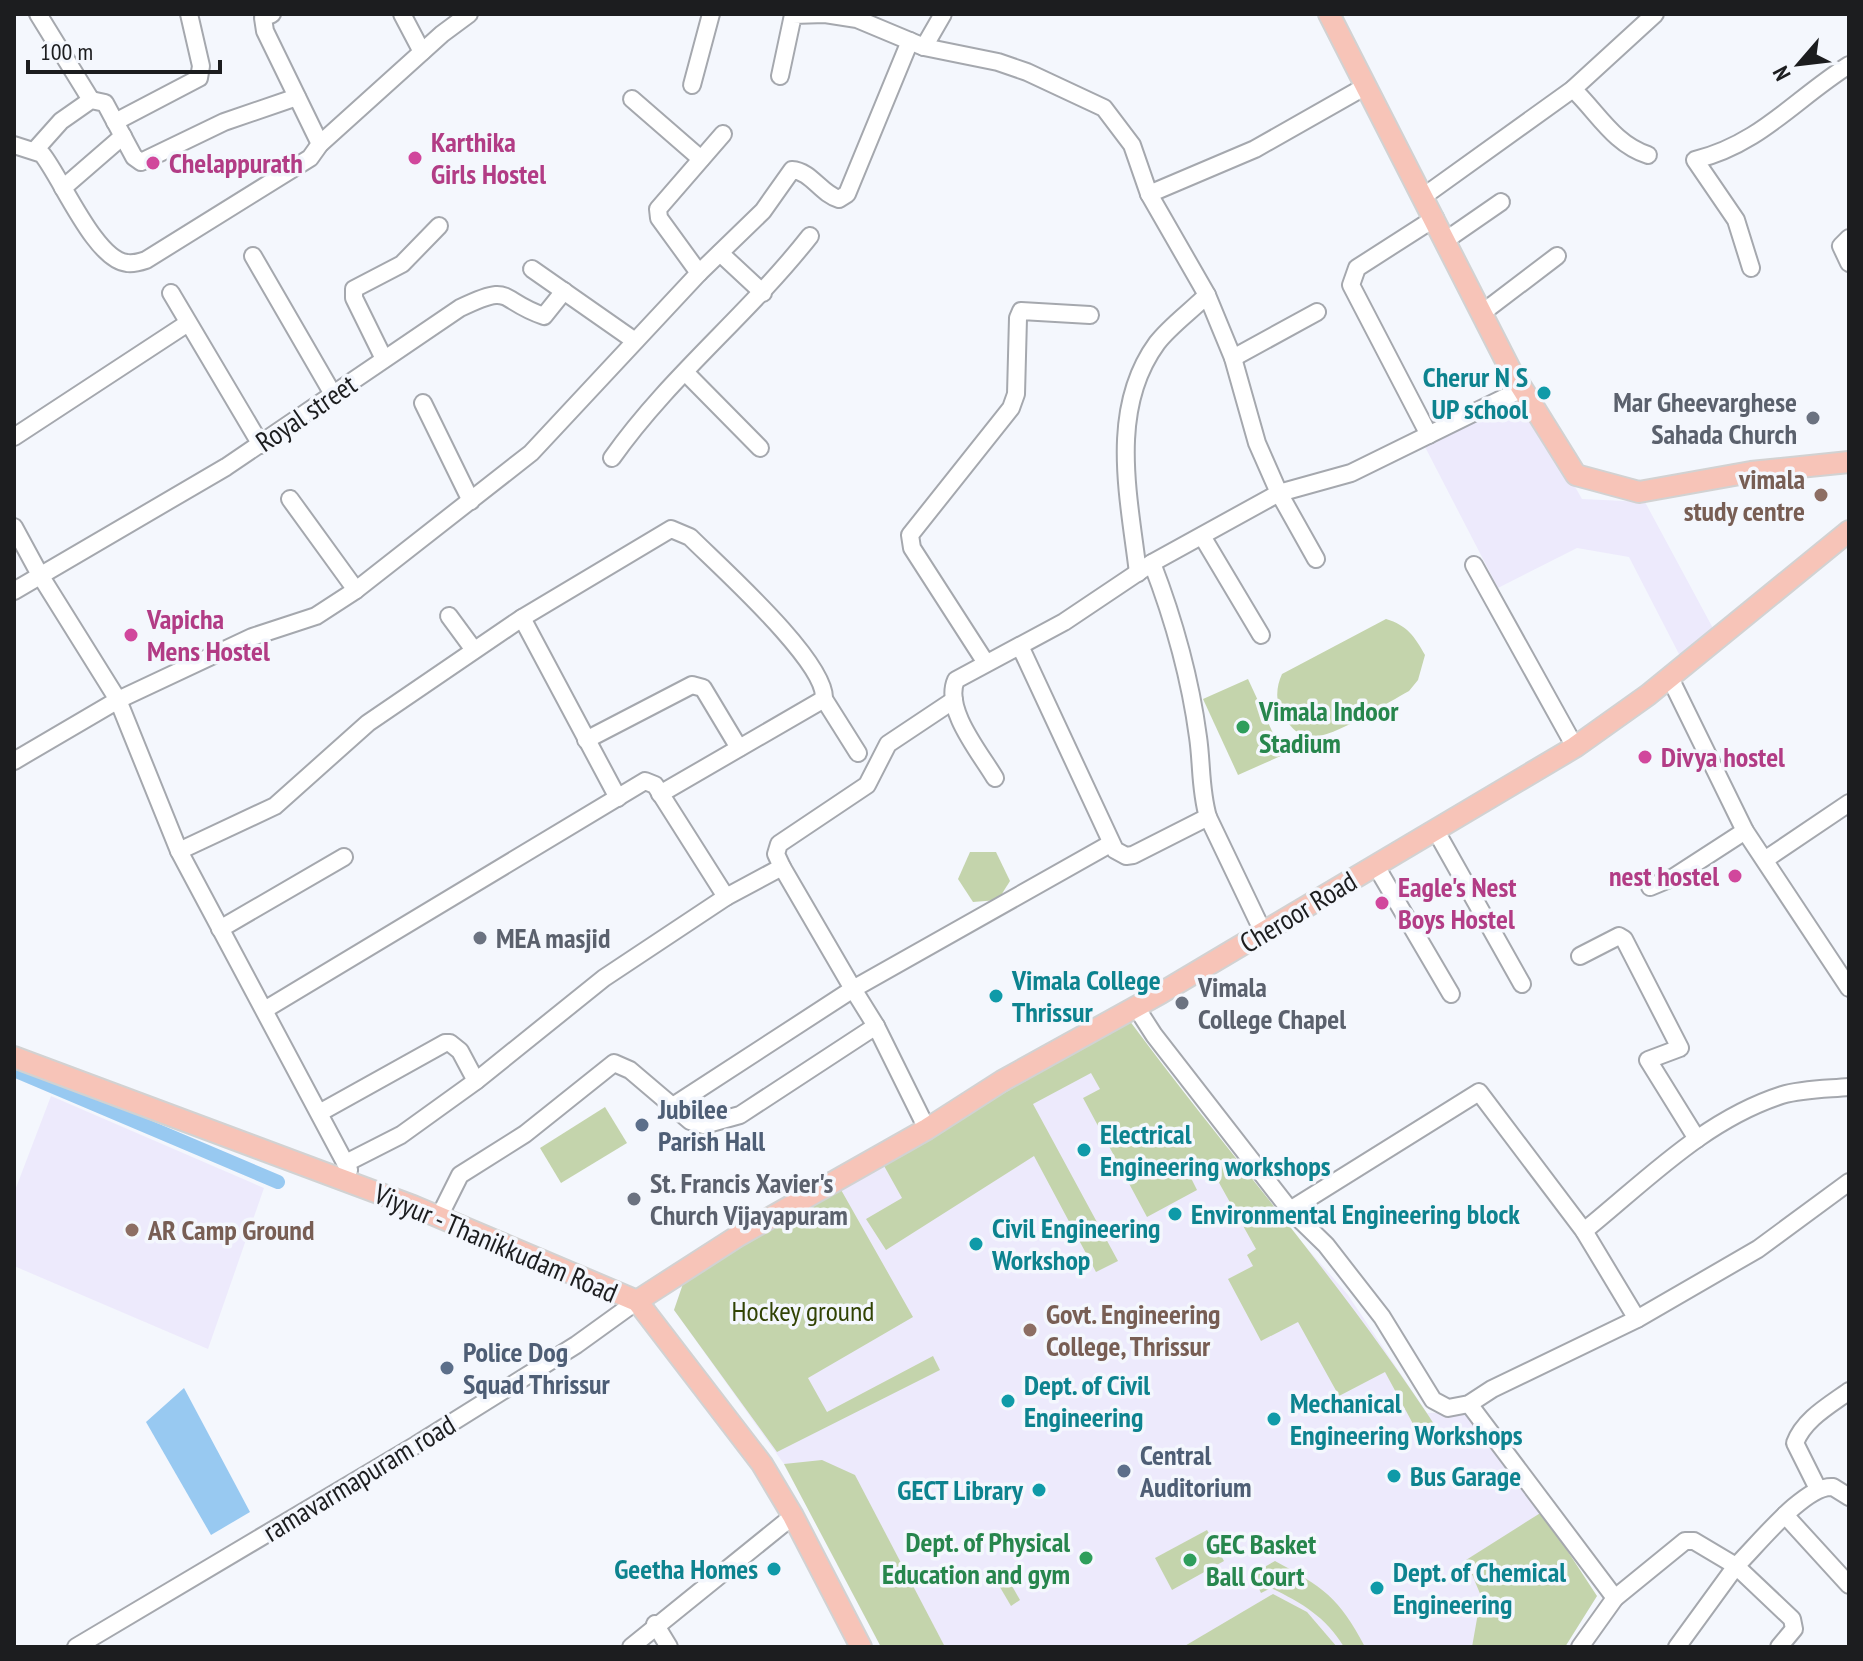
<svg xmlns="http://www.w3.org/2000/svg" width="1863" height="1661" font-family="'PT Sans Narrow',sans-serif">
  <rect width="100%" height="100%" fill="#f4f7fd"/>
  <g fill="#edeafc">
    <path d="M1521,392L1582,499L1645,502L1715,632L1680,656L1629,557L1577,548L1498,588L1423,443Z"/>
    <path d="M1129,1020L1252,1185L1348,1295L1427,1413H1464L1479,1420L1519,1475L1571,1561L1597,1596L1565,1647H881L784,1464L674,1310L685,1278Z"/>
    <path d="M51,1096L264,1188L208,1349L14,1266V1193Z"/>
  </g>
  <g fill="#c4d4ac">
    <path d="M1386,619C1407,625 1415,637 1425,655L1418,680L1409,691C1388,702 1328,742 1306,737C1297,735 1288,723 1283,716C1275,702 1276,687 1282,674Z"/>
    <path d="M1248,679L1283,755L1238,775L1203,699Z"/>
    <path d="M970,852H996L1010,881L998,900L973,902L958,879Z"/>
    <path d="M1129,1020C1233,1160 1349,1291 1443,1438L1426,1448L1385,1372L1339,1396L1298,1322L1261,1341L1228,1279L1253,1266L1247,1255L1256,1249L1208,1163L1189,1174L1197,1190L1147,1217L1083,1098L1100,1089L1091,1073L1033,1104L1118,1261L1096,1272L1034,1156L886,1250L866,1219L902,1198L883,1164Z"/>
    <path d="M605,1107L627,1143L561,1183L540,1148Z"/>
    <path d="M840,1188L913,1317L808,1378L827,1412L933,1356L940,1370L777,1452L674,1310L685,1278Z"/>
    <path d="M822,1460L855,1475L945,1647H881L784,1464Z"/>
    <path d="M1542,1512L1597,1596L1565,1647H1472L1481,1596L1466,1560Z"/>
    <path d="M1207,1530L1224,1561L1172,1590L1155,1558Z"/>
    <path d="M1275,1561C1323,1587 1339,1597 1365,1647H1344C1326,1617 1302,1603 1271,1588L1261,1593L1252,1574Z"/>
    <path d="M1004,1572L1020,1600L1011,1606L994,1577Z"/>
    <path d="M1273,1594L1307,1612L1337,1647H1183Z"/>
  </g>
  <path fill="#98c9f1" d="M184,1388L250,1512L211,1535L146,1422Z"/>
  <g fill="none" stroke-linecap="round" stroke-linejoin="round">
    <path stroke="#98c9f1" stroke-width="14" d="M14,1070L278,1182"/>
    <defs>
      <g id="minor">
        <path d="M38,14L91,100"/>
        <path d="M272,14L263,18L265,31L320,144"/>
        <path d="M402,14L422,52"/>
        <path d="M924,47L943,14"/>
        <path d="M780,76L793,15L825,14L857,19L924,47L998,62L1027,72L1104,108L1132,145L1149,194L1207,295L1233,358L1257,443L1279,493L1316,559"/>
        <path d="M692,85L711,14"/>
        <path d="M1573,89C1598,113 1614,144 1648,155"/>
        <path d="M632,99L701,159"/>
        <path d="M115,122L199,78L201,66L189,14"/>
        <path d="M14,145L42,154C61,177 95,260 127,263C133,264 140,262 146,260L310,158L320,144L442,34L469,14"/>
        <path d="M36,149L61,121L91,100L105,103L134,157L141,162L224,122L297,97"/>
        <path d="M63,188L123,136"/>
        <path d="M1149,194L1255,149L1366,86"/>
        <path d="M1424,196L1573,89L1655,14"/>
        <path d="M1849,238L1841,246L1849,263"/>
        <path d="M1446,240L1501,202"/>
        <path d="M720,253L763,293"/>
        <path d="M253,256L334,396"/>
        <path d="M1751,268L1736,220L1695,160C1760,144 1795,99 1849,65"/>
        <path d="M532,269L635,341"/>
        <path d="M699,273L763,211L792,170C811,171 821,194 839,199L847,194L910,41"/>
        <path d="M171,293L261,445"/>
        <path d="M1482,313L1557,256"/>
        <path d="M1233,358L1317,312"/>
        <path d="M384,359L354,298V289L402,264L439,226"/>
        <path d="M686,373L760,448"/>
        <path d="M423,403L471,501"/>
        <path d="M1429,435L1351,285L1357,268L1435,218"/>
        <path d="M14,437L188,323"/>
        <path d="M612,458C669,377 748,315 810,236"/>
        <path d="M290,499L356,590"/>
        <path d="M14,527L40,575L118,700L179,851L349,1170"/>
        <path d="M1202,536L1261,635"/>
        <path d="M1152,563C1174,620 1190,677 1198,737C1202,764 1200,790 1208,817"/>
        <path d="M1474,565L1575,747"/>
        <path d="M1138,573C1129,497 1108,410 1157,343C1170,326 1191,311 1207,295"/>
        <path d="M14,591L226,467L460,308C514,282 497,300 544,316L564,291"/>
        <path d="M449,616L474,650"/>
        <path d="M522,618L618,798"/>
        <path d="M1020,646L1115,850L1126,856L1133,855L1208,817L1263,932"/>
        <path d="M986,663L912,548L910,535L1011,408L1016,394L1018,318L1021,311L1090,315"/>
        <path d="M1670,678L1745,831L1849,988"/>
        <path d="M586,740L692,685L703,688L739,748"/>
        <path d="M14,761L118,700L252,637L316,616L356,590L531,453L699,273L659,218L658,209L723,134"/>
        <path d="M995,778C981,754 943,709 956,680L1064,622L1152,563L1279,493L1351,473L1522,389"/>
        <path d="M660,794L824,699"/>
        <path d="M1436,831L1522,984"/>
        <path d="M179,851L275,806L368,723L522,618L671,529L690,537C719,566 827,662 824,699L858,753"/>
        <path d="M1766,859L1849,803"/>
        <path d="M1376,866L1451,994"/>
        <path d="M782,867L776,854L779,844L867,785L888,744L954,700"/>
        <path d="M1650,887L1674,877L1745,831"/>
        <path d="M726,897L782,867L853,989L1110,844"/>
        <path d="M220,929L344,857"/>
        <path d="M1580,956L1619,936L1624,939L1680,1048L1648,1060L1697,1139"/>
        <path d="M1136,1007L1154,1035L1290,1210L1326,1245L1382,1317L1433,1400L1448,1408L1469,1404L1492,1389L1637,1319L1758,1249L1849,1182"/>
        <path d="M266,1009L645,781L655,785L726,897L604,978L476,1081L401,1135L346,1163"/>
        <path d="M673,1106L853,989L876,1026L927,1129"/>
        <path d="M321,1112L445,1043H450L460,1051L476,1081"/>
        <path d="M1290,1210L1479,1092L1584,1231L1637,1319"/>
        <path d="M439,1217L460,1175L525,1134L614,1063L630,1070L690,1121L704,1125L740,1115L876,1026"/>
        <path d="M1584,1231C1646,1181 1704,1120 1782,1095C1802,1089 1827,1089 1849,1087"/>
        <path d="M1469,1404L1615,1598L1580,1647"/>
        <path d="M1818,1489L1795,1443C1804,1419 1830,1405 1849,1391"/>
        <path d="M1785,1515L1849,1585"/>
        <path d="M1615,1598L1685,1541H1694L1736,1566C1756,1547 1805,1484 1833,1487L1849,1497"/>
        <path d="M655,1624L669,1647"/>
        <path d="M76,1647L416,1445L576,1345L637,1301"/>
        <path d="M631,1647L793,1516"/>
        <path d="M1677,1647L1736,1566L1792,1619L1794,1629L1779,1647"/>
      </g>
      <g id="major">
        <path d="M1329,14L1510,369L1576,475L1639,492L1751,472L1849,462"/>
        <path d="M14,1057L413,1206L637,1301L762,1464L793,1516L861,1647"/>
        <path d="M637,1301L738,1236L927,1129L1002,1081L1161,993L1575,747L1648,695L1849,531"/>
      </g>
    </defs>
    <use href="#minor" stroke="#a5a8ae" stroke-width="20"/>
    <use href="#major" stroke="#d2d2d2" stroke-width="24"/>
    <use href="#minor" stroke="#fff" stroke-width="16"/>
    <use href="#major" stroke="#f7c4b8" stroke-width="20"/>
  </g>
  <g fill="#d1479c" stroke="#f4f7fd" stroke-width="3">
    <circle cx="415" cy="158" r="8"/>
    <circle cx="153" cy="163" r="8"/>
    <circle cx="131" cy="635" r="8"/>
    <circle cx="1645" cy="757" r="8"/>
    <circle cx="1735" cy="876" r="8"/>
    <circle cx="1382" cy="903" r="8"/>
  </g>
  <g fill="#0f9aa8" stroke="#f4f7fd" stroke-width="3">
    <circle cx="1544" cy="393" r="8"/>
    <circle cx="996" cy="996" r="8"/>
    <circle cx="1084" cy="1150" r="8"/>
    <circle cx="1175" cy="1214" r="8"/>
    <circle cx="976" cy="1244" r="8"/>
    <circle cx="1008" cy="1401" r="8"/>
    <circle cx="1274" cy="1419" r="8"/>
    <circle cx="1394" cy="1476" r="8"/>
    <circle cx="1039" cy="1490" r="8"/>
    <circle cx="774" cy="1569" r="8"/>
    <circle cx="1377" cy="1588" r="8"/>
  </g>
  <g fill="#6b7280" stroke="#f4f7fd" stroke-width="3">
    <circle cx="1813" cy="418" r="8"/>
    <circle cx="480" cy="938" r="8"/>
    <circle cx="1182" cy="1003" r="8"/>
    <circle cx="634" cy="1199" r="8"/>
  </g>
  <g fill="#8d6e63" stroke="#f4f7fd" stroke-width="3">
    <circle cx="1821" cy="495" r="8"/>
    <circle cx="132" cy="1230" r="8"/>
    <circle cx="1030" cy="1330" r="8"/>
  </g>
  <g fill="#2e9e5b" stroke="#f4f7fd" stroke-width="3">
    <circle cx="1243" cy="727" r="8"/>
    <circle cx="1086" cy="1558" r="8"/>
    <circle cx="1190" cy="1560" r="8"/>
  </g>
  <g fill="#5c6f8a" stroke="#f4f7fd" stroke-width="3">
    <circle cx="642" cy="1125" r="8"/>
    <circle cx="447" cy="1368" r="8"/>
    <circle cx="1124" cy="1471" r="8"/>
  </g>
  <g text-anchor="middle" stroke-width="7" stroke-linejoin="round" paint-order="stroke">
    <g font-size="28" font-weight="bold" fill="#b23c85" stroke="#f4f7fd" text-anchor="start">
      <text x="431" y="152">Karthika<tspan x="431" dy="32">Girls Hostel</tspan></text>
      <text x="169" y="173">Chelappurath</text>
      <text x="147" y="629">Vapicha<tspan x="147" dy="32">Mens Hostel</tspan></text>
      <text x="1661" y="767">Divya hostel</text>
      <text x="1719" y="886" text-anchor="end">nest hostel</text>
      <text x="1398" y="897">Eagle's Nest<tspan x="1398" dy="32">Boys Hostel</tspan></text>
    </g>
    <g font-size="28" font-weight="bold" fill="#0d838f" stroke="#f4f7fd" text-anchor="start">
      <text x="1528" y="387" text-anchor="end">Cherur N S<tspan x="1528" dy="32">UP school</tspan></text>
      <text x="1012" y="990">Vimala College<tspan x="1012" dy="32">Thrissur</tspan></text>
      <text x="1100" y="1144">Electrical<tspan x="1100" dy="32">Engineering workshops</tspan></text>
      <text x="1191" y="1224">Environmental Engineering block</text>
      <text x="992" y="1238">Civil Engineering<tspan x="992" dy="32">Workshop</tspan></text>
      <text x="1024" y="1395">Dept. of Civil<tspan x="1024" dy="32">Engineering</tspan></text>
      <text x="1290" y="1413">Mechanical<tspan x="1290" dy="32">Engineering Workshops</tspan></text>
      <text x="1410" y="1486">Bus Garage</text>
      <text x="1023" y="1500" text-anchor="end">GECT Library</text>
      <text x="758" y="1579" text-anchor="end">Geetha Homes</text>
      <text x="1393" y="1582">Dept. of Chemical<tspan x="1393" dy="32">Engineering</tspan></text>
    </g>
    <g font-size="28" font-weight="bold" fill="#5b616d" stroke="#f4f7fd" text-anchor="start">
      <text x="1797" y="412" text-anchor="end">Mar Gheevarghese<tspan x="1797" dy="32">Sahada Church</tspan></text>
      <text x="496" y="948">MEA masjid</text>
      <text x="1198" y="997">Vimala<tspan x="1198" dy="32">College Chapel</tspan></text>
      <text x="650" y="1193">St. Francis Xavier's<tspan x="650" dy="32">Church Vijayapuram</tspan></text>
    </g>
    <g font-size="28" fill="#1c1d1f" stroke="#f4f7fd">
      <text transform="translate(306 413) rotate(-34)" y="10">Royal street</text>
      <text transform="translate(1298 912) rotate(-31)" y="10">Cheroor Road</text>
      <text transform="translate(496 1243) rotate(23)" y="10">Viyyur - Thanikkudam Road</text>
      <text transform="translate(359 1478) rotate(-31)" y="10">ramavarmapuram road</text>
    </g>
    <g font-size="28" font-weight="bold" fill="#785e54" stroke="#f4f7fd" text-anchor="start">
      <text x="1805" y="489" text-anchor="end">vimala<tspan x="1805" dy="32">study centre</tspan></text>
      <text x="148" y="1240">AR Camp Ground</text>
      <text x="1046" y="1324">Govt. Engineering<tspan x="1046" dy="32">College, Thrissur</tspan></text>
    </g>
    <g font-size="28" font-weight="bold" fill="#27864d" stroke="#f4f7fd" text-anchor="start">
      <text x="1259" y="721">Vimala Indoor<tspan x="1259" dy="32">Stadium</tspan></text>
      <text x="1070" y="1552" text-anchor="end">Dept. of Physical<tspan x="1070" dy="32">Education and gym</tspan></text>
      <text x="1206" y="1554">GEC Basket<tspan x="1206" dy="32">Ball Court</tspan></text>
    </g>
    <g font-size="28" font-weight="bold" fill="#4e5e75" stroke="#f4f7fd" text-anchor="start">
      <text x="658" y="1119">Jubilee<tspan x="658" dy="32">Parish Hall</tspan></text>
      <text x="463" y="1362">Police Dog<tspan x="463" dy="32">Squad Thrissur</tspan></text>
      <text x="1140" y="1465">Central<tspan x="1140" dy="32">Auditorium</tspan></text>
    </g>
    <g font-size="28" fill="#314304" stroke="#f4f7fd">
      <text x="803" y="1321">Hockey ground</text>
    </g>
  </g>
  <rect width="1863" height="1661" fill="none" stroke="#1c1d1f" stroke-width="32"/>
  <g transform="translate(1799 64) rotate(242)" stroke="#f4f7fd" stroke-width="6" paint-order="stroke">
  <path d="M0-6L14 30L0 20L-14 30Z" fill="#1c1d1f"/>
  <text y="-12" font-size="22" font-weight="bold" text-anchor="middle" fill="#1c1d1f">N</text>
  </g>
  <path d="M28 60v12h192v-12" fill="none" stroke="#1c1d1f" stroke-width="4"/>
  <text x="40" y="60" font-size="24" fill="#1c1d1f" stroke="#f4f7fd" stroke-width="6" paint-order="stroke">100 m</text>
</svg>
